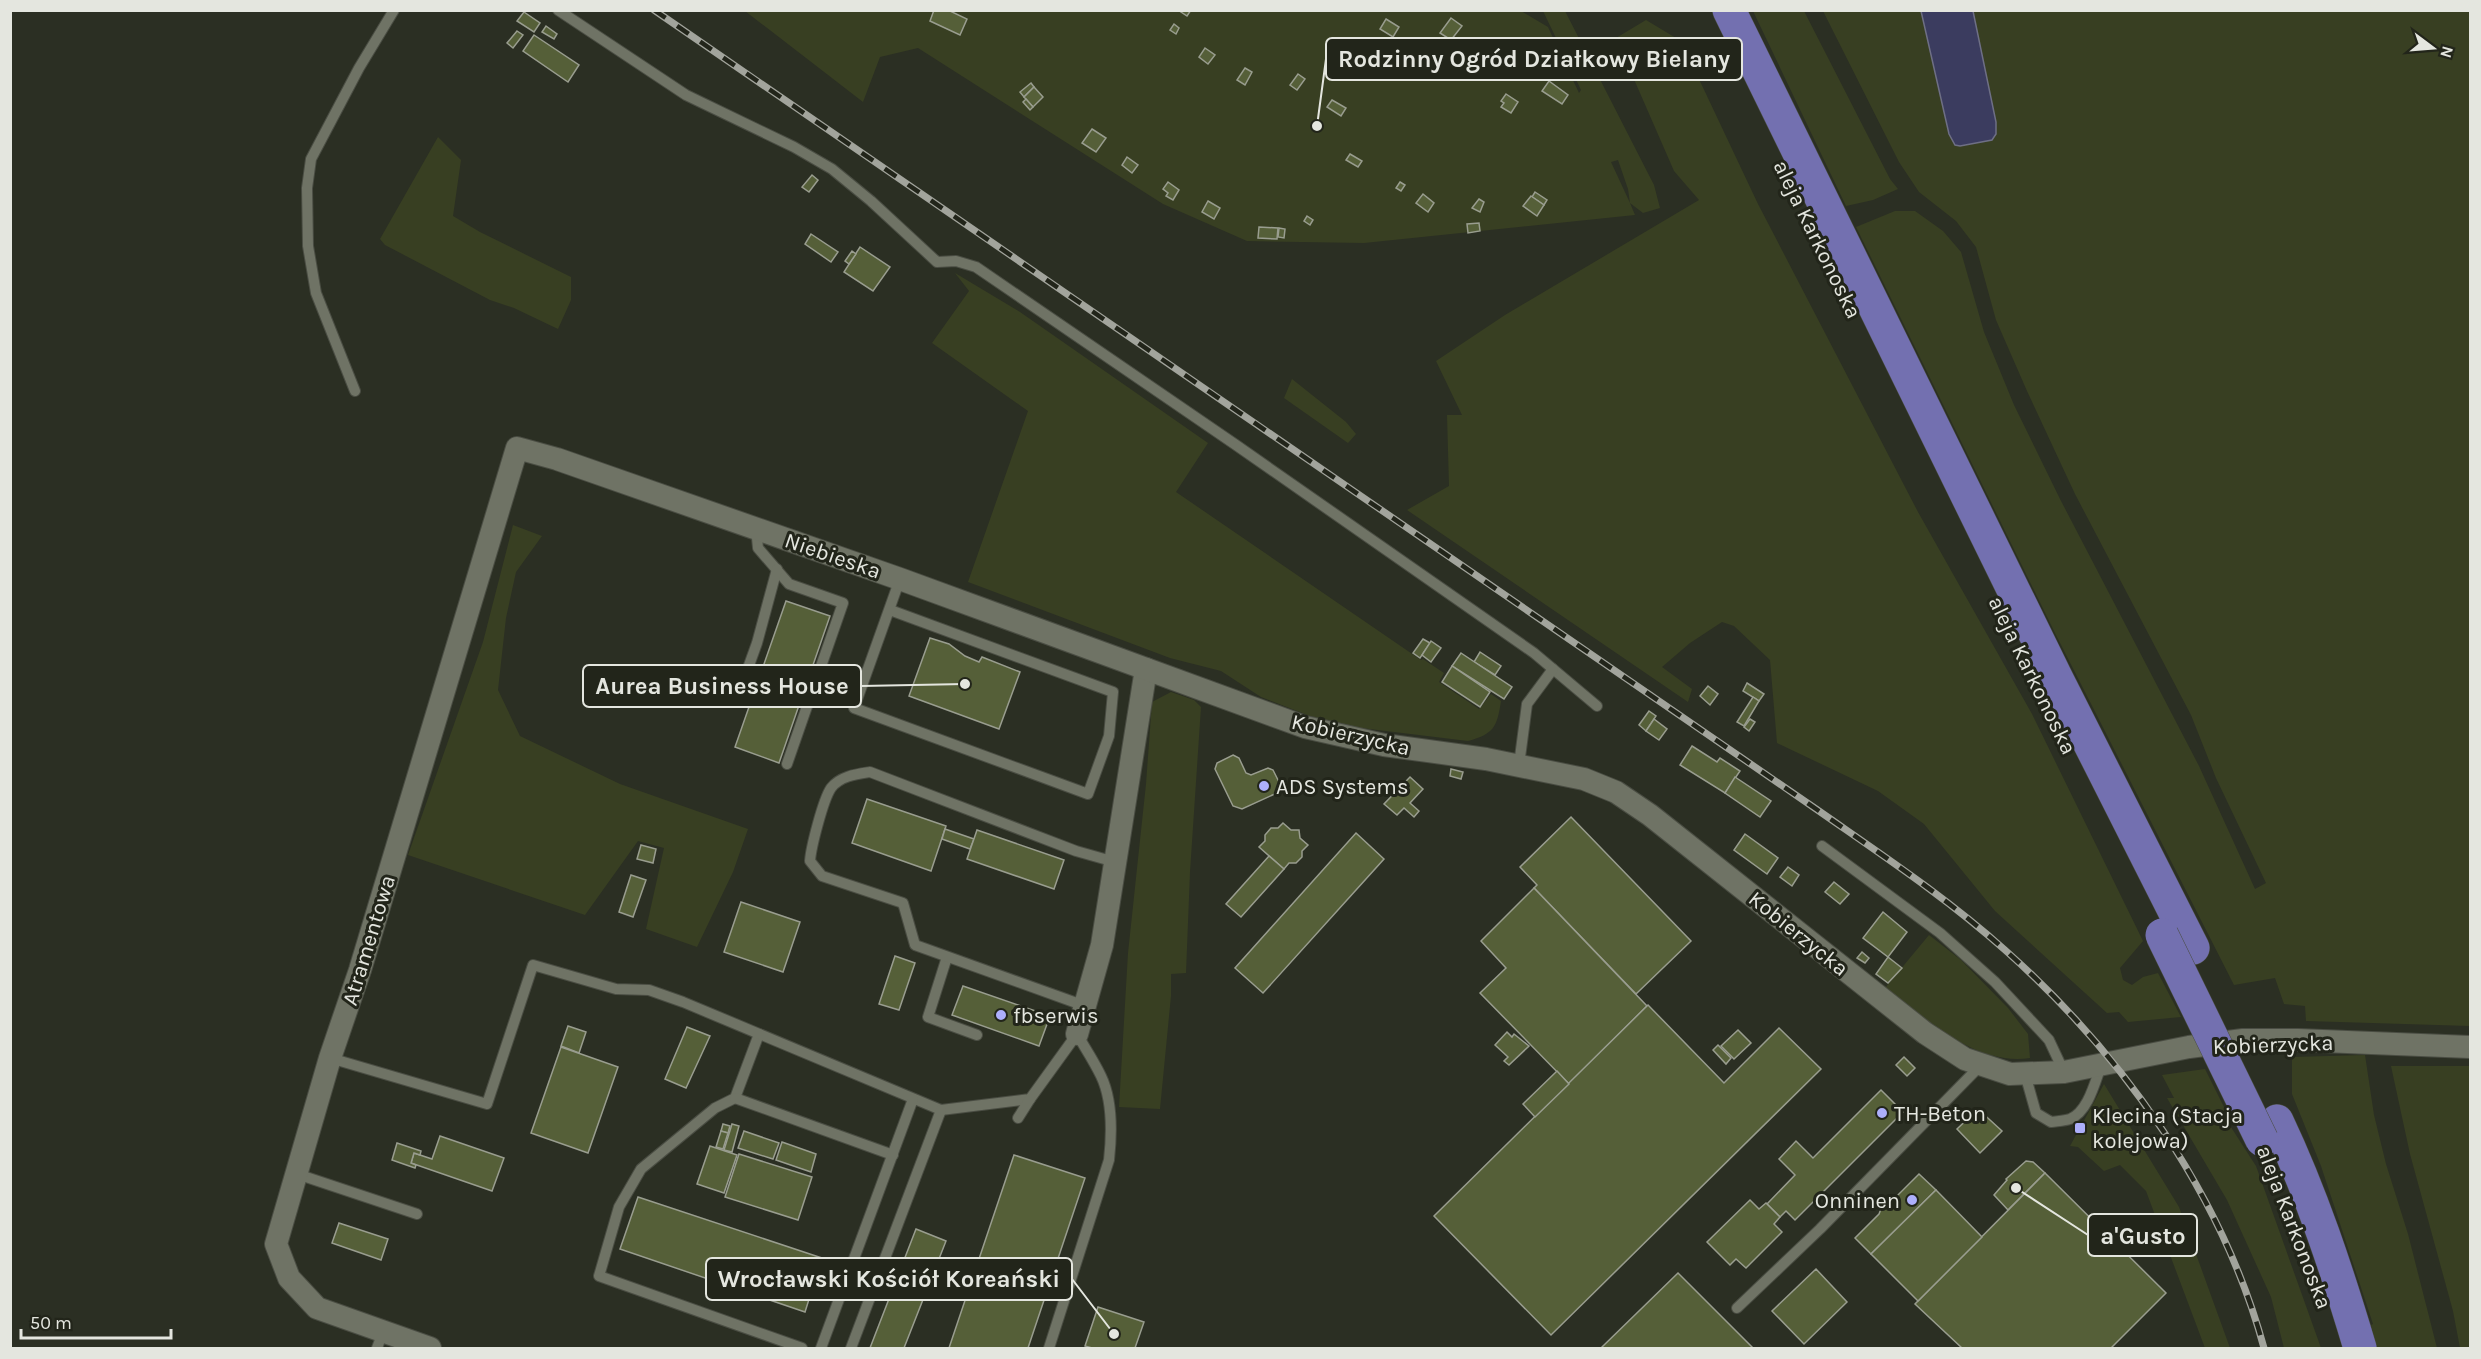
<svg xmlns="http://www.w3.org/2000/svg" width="2481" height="1359" font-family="Karla,sans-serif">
  <rect width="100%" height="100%" fill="#2b2f23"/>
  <g fill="#383f22" fill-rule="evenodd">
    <path d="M745,11H1521L1548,27L1579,93L1581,90L1543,11H1565L1654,185L1660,208L1643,213L1630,203L1635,215L1364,243L1247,241L1163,204L918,48L880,57L863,102ZM1618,160L1628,189L1630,203L1611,162Z"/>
    <path d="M1753,11H1804L1890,179L1898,189L1873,200L1846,206Z"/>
    <path d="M1823,11H2470V1026L2306,1021L2305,1006L2284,1004L2275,978L2234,985L2055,633L1856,227L1895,211H1915L1943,231L1961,252L1984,332L2014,405L2060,499L2199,766L2255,889L2266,883L2216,778L2191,715L2075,494L2027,391L1996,320L1976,247L1956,221L1919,192L1899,162Z"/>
    <path d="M1646,20L1681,41L1758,204L1918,512L2032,714L2143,941L2120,968L2123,980L2132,985L2143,977L2158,973L2181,1017L2128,1022L2119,1012L2107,1013L1995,911L1924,824L1878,791L1777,743L1770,660L1734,626L1722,622L1690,643L1662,667L1692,689L1688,702L1407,510L1449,486L1447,415H1462L1436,361L1505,315L1699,200L1674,171L1616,38Z"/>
    <path d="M438,137L461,160L453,216L480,232L571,277V300L558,329L514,308L490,300L385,245L380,239Z"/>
    <path d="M955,273L1020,312L1208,443L1176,492L1421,660L1423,659L1444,673L1439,682L1479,709L1491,694L1501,701C1497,727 1494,734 1468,741L1353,727L1310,716L1261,697L1221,671L1170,658L968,582L1028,411L932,343L969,291Z"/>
    <path d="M1292,379L1346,422L1356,434L1348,443L1284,398Z"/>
    <path d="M513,525L542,536L516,572L506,618L498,690L520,736L620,784L748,829L733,872L697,947L646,929L664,848L638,841L585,915L408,855L483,642Z"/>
    <path d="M1171,692L1194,700L1201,707L1190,872L1186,973L1171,974V996L1160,1109L1119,1107L1128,953L1146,784L1152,702Z"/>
    <path d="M1929,935L1961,960L2008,1008L2028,1034L2030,1058C1975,1066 1927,1019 1885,988Z"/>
    <path d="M2365,1055L2374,1115L2386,1164L2408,1234L2437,1348H2377L2371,1325L2373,1324L2321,1166L2292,1094V1057Z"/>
    <path d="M2391,1066H2470V1348H2460L2453,1311L2410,1154Z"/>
    <path d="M2205,1069L2229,1117L2227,1121L2256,1166L2321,1348H2284L2271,1297L2227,1200L2167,1098H2174L2162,1075Z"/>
    <path d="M2104,1084L2179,1207L2230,1348H2205L2146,1191L2120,1165L2104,1171L2078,1147L2070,1146Z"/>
  </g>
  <path fill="#3b3c5f" stroke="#6e6f85" stroke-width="1.5" d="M1921,11H1973L1996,122V134L1992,140L1960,146L1955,145L1949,134Z"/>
  <g fill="#555f38" stroke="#999d8f" stroke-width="1.5">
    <path d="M934,10H948L967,19L960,35L930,21Z"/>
    <path d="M1178,10H1191L1187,16Z"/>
    <path d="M524,12L540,23L534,32L517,21Z"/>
    <path d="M1451,18L1462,26L1451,40L1440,33Z"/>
    <path d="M1386,19L1399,27L1393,37L1380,29Z"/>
    <path d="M1174,24L1179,28L1176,34L1170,30Z"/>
    <path d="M546,26L557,34L554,39L542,32Z"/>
    <path d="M517,31L523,35L513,48L507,43Z"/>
    <path d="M534,35L579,65L568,82L523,51Z"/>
    <path d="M1205,48L1215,55L1208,64L1199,57Z"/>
    <path d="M1245,68L1252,72L1245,85L1237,80Z"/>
    <path d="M1298,74L1305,79L1297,90L1290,85Z"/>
    <path d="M1549,81L1568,95L1562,104L1542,91Z"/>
    <path d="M1031,83L1034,87L1024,97L1020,92Z"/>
    <path d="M1034,87L1043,97L1033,107L1024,97Z"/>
    <path d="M1506,94L1518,102L1511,113L1501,107L1504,103L1501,101Z"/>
    <path d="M1026,99L1033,107L1030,110L1023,102Z"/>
    <path d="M1332,100L1346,108L1341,116L1327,107Z"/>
    <path d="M1092,129L1106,138L1096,152L1082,143Z"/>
    <path d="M1350,154L1362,161L1358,167L1346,160Z"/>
    <path d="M1127,157L1138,165L1132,173L1122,165Z"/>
    <path d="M812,175L818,180L809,192L802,187Z"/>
    <path d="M1168,182L1179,190L1173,200L1166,196L1168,193L1163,189Z"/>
    <path d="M1400,182L1405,185L1401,191L1396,188Z"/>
    <path d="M1535,192L1547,200L1544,205L1532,197Z"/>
    <path d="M1423,194L1434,203L1428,212L1416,203Z"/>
    <path d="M1531,196L1544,205L1537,216L1523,206Z"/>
    <path d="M1479,199L1484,202L1480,212L1472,208Z"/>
    <path d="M1208,201L1220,208L1214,219L1202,212Z"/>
    <path d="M1307,216L1313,220L1310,225L1304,221Z"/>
    <path d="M1479,223L1480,231L1468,233L1467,224Z"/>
    <path d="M1259,227L1278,228L1277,239L1258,238Z"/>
    <path d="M1279,228L1285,229L1284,238L1278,237Z"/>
    <path d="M811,234L838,252L831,262L805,244Z"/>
    <path d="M860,247L890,267L873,291L844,272Z"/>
    <path d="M852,251L856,254L849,264L845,261Z"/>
    <path d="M786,601L830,616L779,763L735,747Z"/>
    <path d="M930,638L949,644L965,656L979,662L982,657L1020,672L999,729L909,696Z"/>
    <path d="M1423,639L1430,643L1420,658L1413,653Z"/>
    <path d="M1431,641L1441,648L1431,662L1422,655Z"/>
    <path d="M1480,652L1501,666L1495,675L1474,662Z"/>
    <path d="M1461,653L1512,687L1504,699L1452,666Z"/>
    <path d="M1452,666L1490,692L1480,707L1442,682Z"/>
    <path d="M1747,683L1764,694L1759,701L1743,691Z"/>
    <path d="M1708,686L1718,694L1710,705L1700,696Z"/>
    <path d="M1753,697L1759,701L1744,726L1737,722Z"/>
    <path d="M1649,711L1656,716L1646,731L1639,725Z"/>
    <path d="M1654,719L1667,729L1659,740L1646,731Z"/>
    <path d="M1750,719L1755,722L1749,731L1744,727Z"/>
    <path d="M1692,746L1717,762L1720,758L1740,771L1725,793L1680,765Z"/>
    <path d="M1233,755L1239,758L1246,773L1251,775L1268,768L1273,770L1281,786L1279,792L1242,809L1233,806L1215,769L1217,763Z"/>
    <path d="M1451,769L1463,772L1461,779L1450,776Z"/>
    <path d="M1410,777L1423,789L1410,803L1419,811L1414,817L1404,808L1397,815L1384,804Z"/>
    <path d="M1735,777L1771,801L1760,817L1725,793Z"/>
    <path d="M867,799L946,826L931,871L852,843Z"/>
    <path d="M1571,817L1691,941L1636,994L1534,888L1537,885L1520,867Z"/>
    <path d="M1283,823L1291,830H1299L1300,838L1308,845L1302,851V857L1296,863H1289L1284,869L1259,847L1265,841V835L1271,828H1278Z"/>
    <path d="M945,829L974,839L970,849L942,839Z"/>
    <path d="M977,830L1064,860L1054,889L967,859Z"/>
    <path d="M1356,833L1384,859L1263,993L1235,968Z"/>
    <path d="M1745,834L1778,858L1767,874L1734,850Z"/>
    <path d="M641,845L656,849L653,863L637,859Z"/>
    <path d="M1269,856L1284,869L1241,917L1226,904Z"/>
    <path d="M1788,867L1799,875L1792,886L1780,877Z"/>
    <path d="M631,875L646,880L633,917L619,912Z"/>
    <path d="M1834,882L1849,894L1840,904L1825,892Z"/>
    <path d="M1534,888L1647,1006L1569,1084L1480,993L1506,968L1481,941Z"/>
    <path d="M741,902L800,922L783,972L724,952Z"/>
    <path d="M1883,912L1907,932L1888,957L1863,938Z"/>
    <path d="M1862,952L1869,958L1865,963L1857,958Z"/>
    <path d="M895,956L915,963L899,1010L879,1004Z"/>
    <path d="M1888,957L1902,968L1888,983L1876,974Z"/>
    <path d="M963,986L1050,1016L1039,1046L952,1015Z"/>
    <path d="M1648,1005L1724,1083L1779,1028L1821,1069L1551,1335L1434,1216Z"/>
    <path d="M568,1026L586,1032L579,1053L561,1046Z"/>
    <path d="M687,1027L710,1036L686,1088L665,1079Z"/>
    <path d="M1738,1030L1751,1043L1734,1059L1721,1046Z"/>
    <path d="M1507,1032L1512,1037L1514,1034L1529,1046L1509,1065L1504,1061L1508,1057L1495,1045Z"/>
    <path d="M1718,1045L1731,1058L1726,1064L1713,1050Z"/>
    <path d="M561,1047L618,1067L588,1153L531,1133Z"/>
    <path d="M1904,1057L1915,1068L1907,1076L1896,1065Z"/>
    <path d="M1557,1071L1569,1084L1535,1117L1523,1104Z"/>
    <path d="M1881,1090L1903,1112L1795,1220L1786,1211L1780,1217L1767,1204L1795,1175L1779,1159L1796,1141L1813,1158Z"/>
    <path d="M1978,1109L2002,1131L1980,1153L1957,1129Z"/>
    <path d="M723,1124L730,1126L728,1133L721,1131Z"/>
    <path d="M732,1124L739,1126L732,1152L724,1150Z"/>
    <path d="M721,1131L728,1133L723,1149L716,1147Z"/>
    <path d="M744,1131L779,1143L773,1159L738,1148Z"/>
    <path d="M440,1136L504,1158L492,1191L411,1163L414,1153L432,1159Z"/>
    <path d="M782,1142L816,1154L811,1172L776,1160Z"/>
    <path d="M397,1143L421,1151L420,1155L414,1153L411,1163L416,1165L415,1168L392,1160Z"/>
    <path d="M710,1146L737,1155L724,1193L697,1184Z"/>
    <path d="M739,1154L812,1177L798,1220L725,1197Z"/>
    <path d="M1014,1155L1085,1178L1028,1348H949Z"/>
    <path d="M2026,1161L2033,1162L2045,1173L2008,1210L1994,1195L2007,1180L2006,1179Z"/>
    <path d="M2045,1173L2166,1293L2111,1348H1962L1915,1304Z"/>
    <path d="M1919,1174L1936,1190L1871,1254L1855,1238L1879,1214L1883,1204L1895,1198Z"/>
    <path d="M1936,1190L1982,1237L1918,1301L1871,1254Z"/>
    <path d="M638,1197L822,1258L805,1312L620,1249Z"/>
    <path d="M1750,1200L1759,1209L1766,1203L1780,1217L1774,1224L1782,1232L1746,1268L1736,1259L1730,1265L1707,1242Z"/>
    <path d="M339,1223L388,1239L381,1260L332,1243Z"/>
    <path d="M916,1229L946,1241L904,1348H870Z"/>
    <path d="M1816,1269L1847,1302L1804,1344L1772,1311Z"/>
    <path d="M1678,1273L1753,1348H1601Z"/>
    <path d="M1098,1307L1144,1322L1135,1348H1092L1085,1346Z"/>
  </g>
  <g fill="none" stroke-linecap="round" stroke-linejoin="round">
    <defs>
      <g id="service">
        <path d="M558,10L686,95L794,147L832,169L871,201L937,262L956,261L976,267L1236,445L1534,653L1597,706"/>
        <path d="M355,391L316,293L308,246L307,188L311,159L359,68L394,10"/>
        <path d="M756,528L758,548L789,584L843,603L787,764"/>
        <path d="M890,610L1113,692L1109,736L1088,794L854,708L900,579"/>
        <path d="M739,693L757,643L777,569"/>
        <path d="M1519,765L1527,704L1553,669"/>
        <path d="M1822,846L1940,933L1995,982L2049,1040L2064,1072"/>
        <path d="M947,957L928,1017L977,1035"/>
        <path d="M1085,1006L915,945L903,903L822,876L810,861C811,847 823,800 831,788C840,776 857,774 870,772L1076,851L1115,862"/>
        <path d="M759,1034L735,1098L715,1108L641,1169L619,1207L599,1276L802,1348"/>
        <path d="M330,1058L487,1104L533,965L616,989L649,990L683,1002L941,1110L1030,1099L1077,1034C1085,1048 1094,1061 1101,1076C1113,1101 1112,1133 1109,1160L1049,1348"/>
        <path d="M2025,1074L2036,1113L2051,1122C2057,1121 2064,1121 2070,1119C2088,1112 2095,1082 2101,1066"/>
        <path d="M735,1098L893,1155"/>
        <path d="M1018,1118L1030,1099"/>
        <path d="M297,1174L417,1214"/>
        <path d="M1737,1308L1820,1229L1980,1066"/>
        <path d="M377,1348L383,1332"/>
        <path d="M821,1348L913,1099"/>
        <path d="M851,1348L941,1110"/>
      </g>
      <g id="minor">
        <path d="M1077,1034L1102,945L1146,669"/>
        <path d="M430,1348L317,1308L289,1278L276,1244L330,1058L360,970L517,448L557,459L900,579L1305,727L1384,745L1486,759L1584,779L1616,792L1650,815L1925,1033L1965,1059L2010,1074L2064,1072L2189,1047L2243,1040H2298L2470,1047"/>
      </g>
      <g id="primary">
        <path d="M1729,10L2056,677L2193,948"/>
        <path d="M2277,1121C2312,1195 2337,1271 2360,1348"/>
      </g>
    </defs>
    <use href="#service" stroke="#4a4d43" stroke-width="12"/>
    <use href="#minor" stroke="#4a4d43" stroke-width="24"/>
    <use href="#primary" stroke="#4a4d43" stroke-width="34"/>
    <use href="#service" stroke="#6f7365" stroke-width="10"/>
    <use href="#minor" stroke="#6f7365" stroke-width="22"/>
    <use href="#primary" stroke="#7370b0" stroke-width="33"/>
    <defs>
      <path id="rail" d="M654,10L1819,811C1882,855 1947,898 2005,950C2123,1055 2222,1194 2264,1348"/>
    </defs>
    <use href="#rail" stroke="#a2a49c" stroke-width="7"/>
    <use href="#rail" stroke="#22251a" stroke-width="4.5" stroke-dasharray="14" stroke-linecap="butt"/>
    <defs>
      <path id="primary-bridge" d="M2162,935L2262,1140"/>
    </defs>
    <use href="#primary-bridge" stroke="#4a4d43" stroke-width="34" stroke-linecap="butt"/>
    <use href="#primary-bridge" stroke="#7370b0" stroke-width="33"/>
  </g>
  <g fill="#adaffb" stroke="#22251a" stroke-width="2">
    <circle cx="1264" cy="786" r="6"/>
    <circle cx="1001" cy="1015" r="6"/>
    <circle cx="1882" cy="1113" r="6"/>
    <rect x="2074" y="1122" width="12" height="12" rx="3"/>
    <circle cx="1912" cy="1200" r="6"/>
  </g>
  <g text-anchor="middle" stroke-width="6" stroke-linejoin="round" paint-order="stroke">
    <g font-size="22" fill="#e4e6df" stroke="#22251a">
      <text transform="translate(1818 239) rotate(64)" y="8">aleja Karkonoska</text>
      <text transform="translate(833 555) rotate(19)" y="8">Niebieska</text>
      <text transform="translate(2033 675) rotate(64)" y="8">aleja Karkonoska</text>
      <text transform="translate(1351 734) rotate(13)" y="8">Kobierzycka</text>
      <text transform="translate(1799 933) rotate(39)" y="8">Kobierzycka</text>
      <text transform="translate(368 940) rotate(-73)" y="8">Atramentowa</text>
      <text transform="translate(2273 1044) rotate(-2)" y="8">Kobierzycka</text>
      <text transform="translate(2295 1227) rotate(69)" y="8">aleja Karkonoska</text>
    </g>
    <g font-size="22" fill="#e4e6df" stroke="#22251a" text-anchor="start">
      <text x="1276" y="794">ADS Systems</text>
      <text x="1013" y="1023">fbserwis</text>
      <text x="1894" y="1121">TH-Beton</text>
      <text x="2092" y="1123">Klecina (Stacja<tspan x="2092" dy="25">kolejowa)</tspan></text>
      <text x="1900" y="1208" text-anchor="end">Onninen</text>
    </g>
  </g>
  <path fill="none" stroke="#e4e6df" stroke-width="2" d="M1317 126L1326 59M965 684L861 686M2016 1188L2088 1235M1114 1334L1072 1279"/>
  <g fill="#e4e6df" stroke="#22251a" stroke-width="2">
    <circle cx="1317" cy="126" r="6"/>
    <circle cx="965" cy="684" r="6"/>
    <circle cx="2016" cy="1188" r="6"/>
    <circle cx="1114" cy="1334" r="6"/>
  </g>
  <g fill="#22251a" stroke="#e4e6df" stroke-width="2">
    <rect x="1326" y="38" width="416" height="42" rx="6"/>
    <rect x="583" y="665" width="278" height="42" rx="6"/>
    <rect x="2088" y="1214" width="109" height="42" rx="6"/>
    <rect x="706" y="1258" width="366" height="42" rx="6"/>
  </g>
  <g font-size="24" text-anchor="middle" font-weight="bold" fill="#e4e6df">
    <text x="1534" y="67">Rodzinny Ogród Działkowy Bielany</text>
    <text x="722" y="694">Aurea Business House</text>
    <text x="2143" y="1244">a'Gusto</text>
    <text x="889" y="1287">Wrocławski Kościół Koreański</text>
  </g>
  <rect width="2481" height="1359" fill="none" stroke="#e4e6df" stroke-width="24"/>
  <g transform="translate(2433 48) rotate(106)" stroke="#22251a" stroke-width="4.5" paint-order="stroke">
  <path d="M0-4.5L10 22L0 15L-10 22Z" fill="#e4e6df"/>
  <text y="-9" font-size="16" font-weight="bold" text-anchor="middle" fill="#e4e6df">N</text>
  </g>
  <path d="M21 1329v9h150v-9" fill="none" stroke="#e4e6df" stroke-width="3"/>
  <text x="30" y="1329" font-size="18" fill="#e4e6df" stroke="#22251a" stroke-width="4.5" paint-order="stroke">50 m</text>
</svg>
